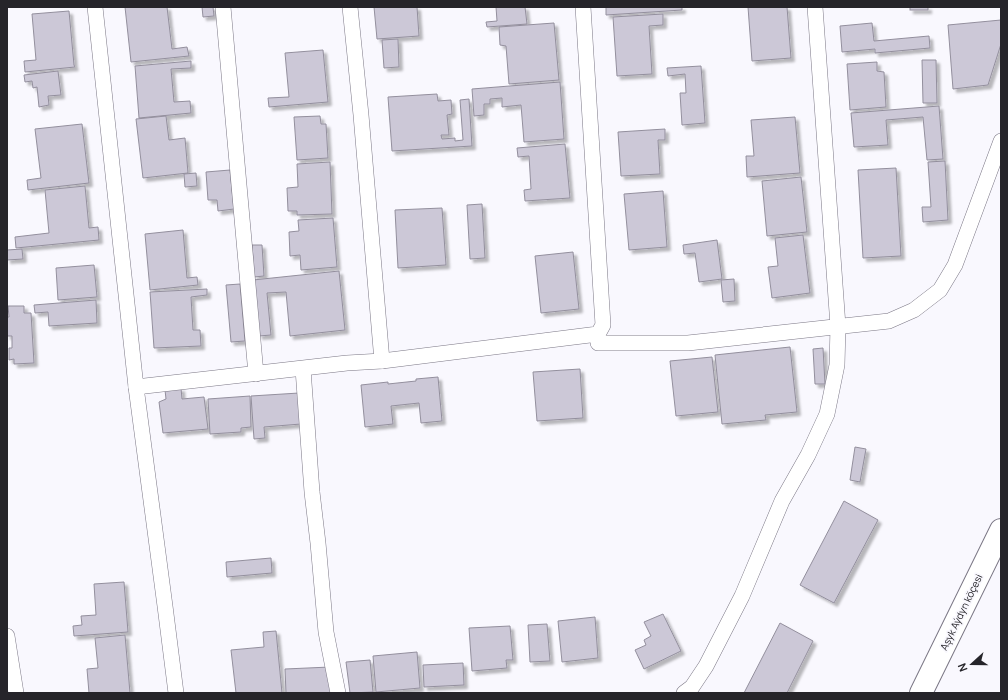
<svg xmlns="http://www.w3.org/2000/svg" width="1008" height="700" font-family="Manrope,sans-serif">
  <defs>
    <filter id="shadow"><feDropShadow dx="3.5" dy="3.5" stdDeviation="1" flood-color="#0004"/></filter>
  </defs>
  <rect width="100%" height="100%" fill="#f9f8fe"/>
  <g fill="#ccc8d7" stroke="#938f9d" filter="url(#shadow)">
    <path d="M125,7H167L172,49L187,47L189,56L131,62Z"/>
    <path d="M202,7H213L214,16L203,17Z"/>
    <path d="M374,7H417L419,36L377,39Z"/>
    <path d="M496,7H525L527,24L487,27L486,22L497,21Z"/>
    <path d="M606,7H682V10L606,15Z"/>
    <path d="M748,7H787L791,58L752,61Z"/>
    <rect x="910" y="7" width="18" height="3"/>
    <path d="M69,11L74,65L75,67L25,72L24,61L36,60L32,14Z"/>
    <path d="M663,14V25L649,26L652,74L617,76L613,17Z"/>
    <path d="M1001,20V44L988,85L953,89L948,25Z"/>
    <path d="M554,23L559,80L509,84L506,46L500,45L499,27Z"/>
    <path d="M872,23L874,41L929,36L930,48L875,53V49L842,52L840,26Z"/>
    <path d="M398,39L399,67L384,68L382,40Z"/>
    <path d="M323,50L328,102L269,107L268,98L289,97L285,53Z"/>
    <path d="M922,60H936L937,103H923Z"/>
    <path d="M191,61V68L171,69L174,102L190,101L191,113L139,118L135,66Z"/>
    <path d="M877,62V71L884,72L886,107L850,110L847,64Z"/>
    <path d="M701,66L705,123L682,125L680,93H686L685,74L668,76L667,68Z"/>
    <path d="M58,71L61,95L48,96L49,105L39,107L37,87L33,88L32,81L25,82L24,75Z"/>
    <path d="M560,82L564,139L524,142L521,105L502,107V98L490,99V104H484V115L474,116L472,89Z"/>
    <path d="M437,94L438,101L451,100L452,114L447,115L449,135H441L442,139L455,138V141L463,140L460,100L469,99L472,146L392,151L388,97Z"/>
    <path d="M939,106L943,159L927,160L923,117L886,120L888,145L854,147L851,113Z"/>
    <path d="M166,116L169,140L185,138L188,173L143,178L136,119Z"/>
    <path d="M320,116L321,124H326L328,158L297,160L294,117Z"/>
    <path d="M795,117L800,173L747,177L746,156H754L751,120Z"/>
    <path d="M82,124L89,183L28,190L27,180L41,178L35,129Z"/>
    <path d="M665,129V140H658L660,174L621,176L618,132Z"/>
    <path d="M565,144L570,198L525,201L524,190L531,189L529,156L518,157L517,148Z"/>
    <path d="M945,161L948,220L923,222L922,207H931L928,162Z"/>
    <path d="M330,162L332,214L297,215V211H288L287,188L298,187L297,164Z"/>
    <path d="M896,168L901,256L863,258L858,170Z"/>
    <path d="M230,170L234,209L218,211L217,200H208L206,172Z"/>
    <path d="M196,173L197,186L185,187L184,174Z"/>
    <path d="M801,177L807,232L767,236L762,181Z"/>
    <path d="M85,186L89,228L98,227L99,240L16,248L15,237L49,233L45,190Z"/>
    <path d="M663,191L667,247L629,250L624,194Z"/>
    <path d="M482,204L485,258L470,259L467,205Z"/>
    <path d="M442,208L446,265L398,268L395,210Z"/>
    <path d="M333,218L337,267L301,270L300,255L290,256L289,232L299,231L298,220Z"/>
    <path d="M183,230L187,278L197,277L198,285L150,290L145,234Z"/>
    <path d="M803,235L810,293L772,298L768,267L778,266L775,238Z"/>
    <path d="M717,240L722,279L699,282L695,253L684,254L683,245Z"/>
    <path d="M252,245H262L264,276L254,277Z"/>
    <path d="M22,249L23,259L7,260V250Z"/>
    <path d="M573,252L579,309L541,313L535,256Z"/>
    <path d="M94,265L97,297L58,300L56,268Z"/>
    <path d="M339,271L345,330L290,336L286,292L267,293L271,335L259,336L253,280Z"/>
    <path d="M734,279L735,301L723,302L721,280Z"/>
    <path d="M240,284L245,341L231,342L226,285Z"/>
    <path d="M207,289V295L191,297L193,330H200L201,346L154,348L150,292Z"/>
    <path d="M96,300L97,323L49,326L48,312L35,313L34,305Z"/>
    <path d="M8,306H24V313H31L34,363L14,364V359L9,360V348H12V336H7V317H9Z"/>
    <path d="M790,347L797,412L765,415L766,420L722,424L715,355Z"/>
    <path d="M823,348L825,384H815L813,349Z"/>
    <path d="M712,357L718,412L676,416L670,361Z"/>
    <path d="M580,369L583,418L537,421L533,372Z"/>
    <path d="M438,377L442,421L421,423L419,403L391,406L393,424L365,427L361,385L388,382V384L416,381V379Z"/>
    <path d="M181,388L182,399L204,397L208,429L163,433L159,402L166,399L165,390Z"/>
    <path d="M299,393L301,424L264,427L265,438L254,439L251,396Z"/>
    <path d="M250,396L251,427L241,428V432L210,434L208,399Z"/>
    <path d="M855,447L866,449L860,482L850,480Z"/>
    <path d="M844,501L878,520L834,603L800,585Z"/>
    <path d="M271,558L272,573L227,577L226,562Z"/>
    <path d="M124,582L128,632L74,636L73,626L82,625L81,616L96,615L94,584Z"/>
    <path d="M663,614L681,651L644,669L635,650L646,645L644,640L651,636L644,622Z"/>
    <path d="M595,617L598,658L562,662L558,621Z"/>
    <path d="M780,623L813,641L787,693H744Z"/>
    <path d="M547,624L550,661L530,662L528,625Z"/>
    <path d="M510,626L513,660H506L507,668L472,671L469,628Z"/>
    <path d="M276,631L282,693H236L231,650L264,647L263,632Z"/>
    <path d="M125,635L130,693H89L87,669L98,668L95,638Z"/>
    <path d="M417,652L420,688L376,692L373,656Z"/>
    <path d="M370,660L373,692L350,693L346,662Z"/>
    <path d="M463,663L464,685L424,687L423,665Z"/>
    <path d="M330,667L331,693H286L285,669Z"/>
  </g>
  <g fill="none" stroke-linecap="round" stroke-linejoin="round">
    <defs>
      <g id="street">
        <path d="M95,7L136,387L347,363L382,361L598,334L603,325L583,7"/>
        <path d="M223,7L256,374"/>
        <path d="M350,7L361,115L382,361"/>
        <path d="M598,334V343H688L889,321L914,310L940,290L955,265L1001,141"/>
        <path d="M303,369L312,492L318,543L326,632L338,693"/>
        <path d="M136,387L165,606L176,693"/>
        <path d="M7,636L16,693"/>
        <path d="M684,693L692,687L706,666L742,596L782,501L808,455L827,414L837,365L838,326L815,7"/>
      </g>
      <path id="secondary" d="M921,693L1001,530"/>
    </defs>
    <use href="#street" stroke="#7b7785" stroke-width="16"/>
    <use href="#secondary" stroke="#7b7785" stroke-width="24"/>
    <use href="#street" stroke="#fff" stroke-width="15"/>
    <use href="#secondary" stroke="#fff" stroke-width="22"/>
  </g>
  <g text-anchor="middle" stroke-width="3.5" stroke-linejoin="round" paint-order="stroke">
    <g font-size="10" fill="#26252a" stroke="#f9f8fe">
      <text transform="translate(961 612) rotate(-64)" y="4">Aşyk Aýdyn köçesi</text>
    </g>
  </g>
  <rect width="1008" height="700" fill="none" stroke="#26252a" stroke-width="16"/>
  <g transform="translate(972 664) rotate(249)" stroke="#f9f8fe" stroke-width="3" paint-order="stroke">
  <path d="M0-3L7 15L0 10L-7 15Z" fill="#26252a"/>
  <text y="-6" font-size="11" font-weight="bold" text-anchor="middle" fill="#26252a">N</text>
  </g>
</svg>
